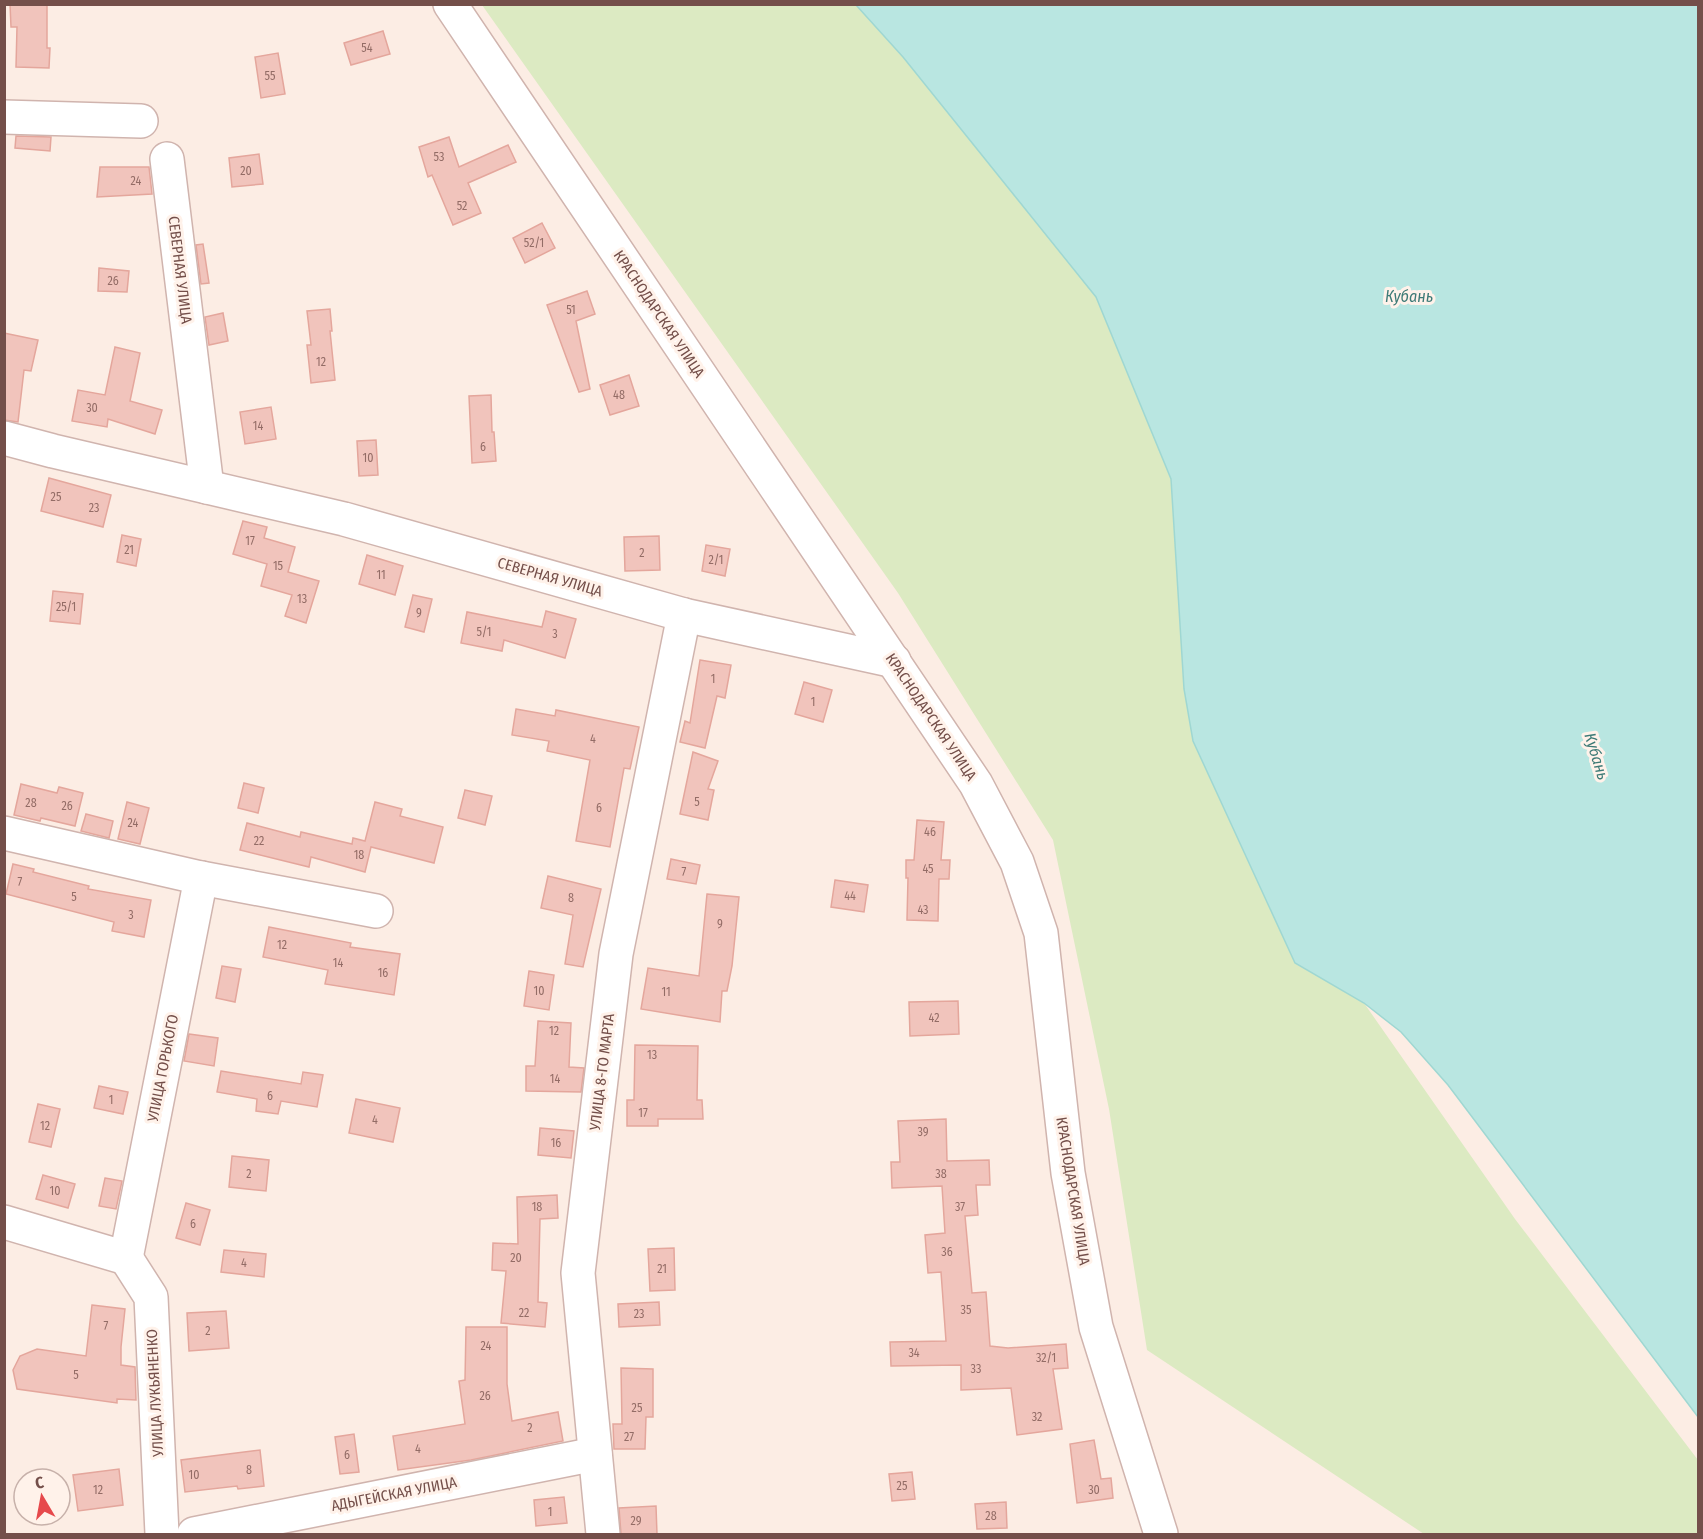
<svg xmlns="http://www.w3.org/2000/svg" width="1703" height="1539" font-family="'Fira Sans Condensed',sans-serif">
  <rect width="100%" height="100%" fill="#fcede4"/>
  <path fill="#dceac2" d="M482,5H856L903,57L1096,297L1171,479L1184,689L1193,741L1295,963L1364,1003L1515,1219L1698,1460V1534H1424L1147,1350L1109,1109L1053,840L898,593Z"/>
  <path fill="#b9e6e1" stroke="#9fd7d2" stroke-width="1.5" d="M856,5H1698V1417L1448,1085L1401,1032L1364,1003L1295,963L1193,741L1184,689L1171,479L1096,297L903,57Z"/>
  <g fill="#f1c4bc" stroke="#e4a69c" stroke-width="1.5">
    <path d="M10,4H47V48H50L49,68L16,67L17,27H11Z"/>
    <path d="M383,31L390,54L351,65L344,43Z"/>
    <path d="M278,53L285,94L261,98L255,57Z"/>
    <path d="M16,136L51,137L50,151L15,148Z"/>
    <path d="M449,137L459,167L508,145L516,162L468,183L481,213L453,225L432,175L428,177L419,147Z"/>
    <path d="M259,154L263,184L232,187L229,158Z"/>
    <path d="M100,167H149L152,194L97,197Z"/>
    <path d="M542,223L555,248L525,263L513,238Z"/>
    <path d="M203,244L209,283L201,284L196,245Z"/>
    <path d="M99,268L129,271L127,292L98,291Z"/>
    <path d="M587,291L595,314L576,321L590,389L579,392L547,305Z"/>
    <path d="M330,309L332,331H330L335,380L311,383L307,345H311L307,311Z"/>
    <path d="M223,313L228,341L209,345L205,317Z"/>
    <path d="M4,333L38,340L31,371L24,370L18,422L4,420Z"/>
    <path d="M115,347L140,353L130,401L162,410L155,434L108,419L107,427L72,421L78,390L105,395Z"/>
    <path d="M629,375L639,406L610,415L600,385Z"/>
    <path d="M491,395L492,432H494L496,461L472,463L469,396Z"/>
    <path d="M271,407L276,439L245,444L240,412Z"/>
    <path d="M376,440L378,475L359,476L357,441Z"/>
    <path d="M49,478L111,495L103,527L41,511Z"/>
    <path d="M243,521L267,527L264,538L295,547L288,572L319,581L306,623L285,616L292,595L261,586L267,564L233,554Z"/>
    <path d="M122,535L141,539L136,566L117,562Z"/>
    <path d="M659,536L660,570L625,571L624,537Z"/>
    <path d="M706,545L730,549L725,576L702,571Z"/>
    <path d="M367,555L403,566L395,595L359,584Z"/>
    <path d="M53,591L83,594L80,624L50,621Z"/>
    <path d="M413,595L432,599L424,632L405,627Z"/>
    <path d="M546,611L576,619L565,658L504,640L502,651L461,643L467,612L542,627Z"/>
    <path d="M700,660L731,665L725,698L717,696L705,748L680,742L685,721L690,723Z"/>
    <path d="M804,682L832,690L823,722L795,714Z"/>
    <path d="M516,709L555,716L556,710L639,727L630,769L624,768L610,847L576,841L590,760L547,751L549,741L512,735Z"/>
    <path d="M693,752L718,761L708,789L714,790L708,820L680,814Z"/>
    <path d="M244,783L264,788L258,813L238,808Z"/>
    <path d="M21,784L57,793L59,787L83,793L75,826L41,818L40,821L14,815Z"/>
    <path d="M465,790L492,796L485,825L458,818Z"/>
    <path d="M127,802L149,808L140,844L118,839Z"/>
    <path d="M375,802L402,809L400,816L443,827L434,863L371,847L365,872L311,857L309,867L240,850L247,823L300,837L301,832L352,844L353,838L365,841Z"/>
    <path d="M86,814L113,821L109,838L81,831Z"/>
    <path d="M917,820L944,822L941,860H950L949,879H939L938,921L907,920L908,878H906V860H914Z"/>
    <path d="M671,859L700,865L696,884L667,879Z"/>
    <path d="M13,864L34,869L33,872L89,886L88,889L151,900L144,937L112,931L114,922L6,894Z"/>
    <path d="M548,876L601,889L583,967L565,964L573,915L541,908Z"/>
    <path d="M835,880L868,885L864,912L831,907Z"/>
    <path d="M707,894L739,897L732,966L727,991H722L720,1022L641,1009L648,968L699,976Z"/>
    <path d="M269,927L351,943L350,947L400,954L394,995L325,984L328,970L263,957Z"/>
    <path d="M222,966L241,969L235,1002L216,998Z"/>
    <path d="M529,971L554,975L549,1010L524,1006Z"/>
    <path d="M958,1001L959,1034L910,1036L909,1002Z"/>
    <path d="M538,1021L571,1023L569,1067L584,1068L581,1092L526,1091V1066H535Z"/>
    <path d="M189,1034L218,1038L214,1066L184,1061Z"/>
    <path d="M635,1045L698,1046L697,1100H702L703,1119H658V1126H627V1100H634Z"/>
    <path d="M221,1071L301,1084L303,1072L323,1075L317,1107L281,1101L278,1114L256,1111L257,1099L217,1092Z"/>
    <path d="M99,1086L128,1092L123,1114L94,1108Z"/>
    <path d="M356,1099L400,1108L393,1142L349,1133Z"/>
    <path d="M38,1104L60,1109L51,1147L29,1142Z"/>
    <path d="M946,1119L947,1161L989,1160L990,1185H976L978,1215L965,1216L972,1293L986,1292L990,1346L1008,1348L1066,1344L1068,1368L1053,1369L1062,1429L1017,1435L1011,1388L961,1390V1365L891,1366L890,1342L946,1341L941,1272L928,1273L925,1235L945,1233L942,1186L892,1188L891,1162H900L898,1121Z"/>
    <path d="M540,1128L574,1131L571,1158L538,1155Z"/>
    <path d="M232,1156L269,1160L266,1191L229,1187Z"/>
    <path d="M43,1175L75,1184L68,1208L36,1199Z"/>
    <path d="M105,1178L122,1181L116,1209L99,1206Z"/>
    <path d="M557,1195L558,1218L540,1219L538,1302L547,1303L545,1327L501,1323L506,1271L492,1270L493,1243L518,1244L517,1197Z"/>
    <path d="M186,1203L210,1210L200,1245L176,1238Z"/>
    <path d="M674,1248L675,1290L650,1291L648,1249Z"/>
    <path d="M224,1250L266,1254L264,1277L221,1272Z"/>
    <path d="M659,1302L660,1325L619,1327L618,1304Z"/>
    <path d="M92,1305L125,1309L121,1347V1365L135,1367L136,1400L117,1399V1403L17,1389L13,1370L20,1356L37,1349L86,1356Z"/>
    <path d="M226,1311L229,1348L189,1351L187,1313Z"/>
    <path d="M466,1327H507V1384L512,1421L558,1412L563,1441L471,1460L398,1470L393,1436L465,1424L459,1381L465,1380Z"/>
    <path d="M621,1368L653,1369V1417H646L645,1449H614L613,1424H622Z"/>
    <path d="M354,1434L359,1472L340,1474L335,1437Z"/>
    <path d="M1094,1440L1101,1479L1111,1478L1113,1498L1077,1503L1070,1444Z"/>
    <path d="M260,1450L264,1486L238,1489L237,1486L185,1492L181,1460Z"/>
    <path d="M119,1469L123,1505L78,1511L73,1475Z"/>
    <path d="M912,1472L915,1499L892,1501L889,1474Z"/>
    <path d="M564,1497L567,1523L536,1526L534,1500Z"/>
    <path d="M1006,1502L1007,1528L977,1529L975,1504Z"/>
    <path d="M656,1506L657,1534H621L619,1508Z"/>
  </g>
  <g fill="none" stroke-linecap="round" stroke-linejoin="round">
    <defs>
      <g id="minor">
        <path d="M450,4L976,784L1017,862L1041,933L1068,1173L1096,1327L1161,1534"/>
        <path d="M4,117L141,121"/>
        <path d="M167,159L207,487"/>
        <path d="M4,438L53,451L344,519L684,615L894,661"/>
        <path d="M4,833L201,878L376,911"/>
        <path d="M4,1222L126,1258"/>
        <path d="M126,1258L201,878"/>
        <path d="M126,1258L151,1297L162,1534"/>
        <path d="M194,1534L595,1454"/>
        <path d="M603,1534L578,1273L616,954L684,615"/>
      </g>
    </defs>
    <use href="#minor" stroke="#d0b4ae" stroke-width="36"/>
    <use href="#minor" stroke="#fff" stroke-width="33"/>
  </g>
  <g text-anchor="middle" stroke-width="6" stroke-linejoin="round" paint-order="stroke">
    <g font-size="12" fill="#936c66">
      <text x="367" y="52">54</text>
      <text x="270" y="80">55</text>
      <text x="439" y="161">53</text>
      <text x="246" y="175">20</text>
      <text x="136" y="185">24</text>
      <text x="462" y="210">52</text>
      <text x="534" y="247">52/1</text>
      <text x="113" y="285">26</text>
      <text x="571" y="314">51</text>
      <text x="321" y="366">12</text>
      <text x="619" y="399">48</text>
      <text x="92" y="412">30</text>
      <text x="258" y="430">14</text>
      <text x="483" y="451">6</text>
      <text x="368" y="462">10</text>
      <text x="56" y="501">25</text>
      <text x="94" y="512">23</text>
      <text x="250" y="545">17</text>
      <text x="129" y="554">21</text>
      <text x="642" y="557">2</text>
      <text x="716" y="564">2/1</text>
      <text x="278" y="570">15</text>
      <text x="381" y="579">11</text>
      <text x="302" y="603">13</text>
      <text x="66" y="611">25/1</text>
      <text x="419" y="617">9</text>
      <text x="484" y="636">5/1</text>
      <text x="555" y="638">3</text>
      <text x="713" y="683">1</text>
      <text x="813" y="706">1</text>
      <text x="593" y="743">4</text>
      <text x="697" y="806">5</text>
      <text x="31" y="807">28</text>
      <text x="67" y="810">26</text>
      <text x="599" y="812">6</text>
      <text x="133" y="827">24</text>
      <text x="930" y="836">46</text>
      <text x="259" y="845">22</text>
      <text x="359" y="859">18</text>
      <text x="928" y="873">45</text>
      <text x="684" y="876">7</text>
      <text x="20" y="886">7</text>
      <text x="850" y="900">44</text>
      <text x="74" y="901">5</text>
      <text x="571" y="902">8</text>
      <text x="923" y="914">43</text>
      <text x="131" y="919">3</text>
      <text x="720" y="928">9</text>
      <text x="282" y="949">12</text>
      <text x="338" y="967">14</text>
      <text x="383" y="977">16</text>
      <text x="539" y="995">10</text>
      <text x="666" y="996">11</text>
      <text x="934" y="1022">42</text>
      <text x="554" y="1035">12</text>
      <text x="652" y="1059">13</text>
      <text x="555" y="1083">14</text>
      <text x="270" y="1100">6</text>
      <text x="111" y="1104">1</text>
      <text x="643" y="1117">17</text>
      <text x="375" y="1124">4</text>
      <text x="45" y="1130">12</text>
      <text x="923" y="1136">39</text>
      <text x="556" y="1147">16</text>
      <text x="249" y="1178">2</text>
      <text x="941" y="1178">38</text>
      <text x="55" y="1195">10</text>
      <text x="537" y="1211">18</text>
      <text x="960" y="1211">37</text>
      <text x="193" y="1228">6</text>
      <text x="947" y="1256">36</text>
      <text x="516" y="1262">20</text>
      <text x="244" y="1267">4</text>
      <text x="662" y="1273">21</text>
      <text x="966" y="1314">35</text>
      <text x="524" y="1317">22</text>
      <text x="639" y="1318">23</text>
      <text x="106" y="1330">7</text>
      <text x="208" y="1335">2</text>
      <text x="486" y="1350">24</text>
      <text x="914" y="1357">34</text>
      <text x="1046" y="1362">32/1</text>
      <text x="976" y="1373">33</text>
      <text x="76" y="1379">5</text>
      <text x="485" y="1400">26</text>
      <text x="637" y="1412">25</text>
      <text x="1037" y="1421">32</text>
      <text x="530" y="1432">2</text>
      <text x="629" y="1441">27</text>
      <text x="418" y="1453">4</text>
      <text x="347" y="1459">6</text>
      <text x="249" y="1474">8</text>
      <text x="194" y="1479">10</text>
      <text x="902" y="1490">25</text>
      <text x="98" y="1494">12</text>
      <text x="1094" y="1494">30</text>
      <text x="550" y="1516">1</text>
      <text x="991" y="1520">28</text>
      <text x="636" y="1525">29</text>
    </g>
    <g font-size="15" fill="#744f4a" stroke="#fff2ea">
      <text transform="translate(180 270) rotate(83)" y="5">СЕВЕРНАЯ УЛИЦА</text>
      <text transform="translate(659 314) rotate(56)" y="5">КРАСНОДАРСКАЯ УЛИЦА</text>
      <text transform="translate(550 577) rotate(16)" y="5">СЕВЕРНАЯ УЛИЦА</text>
      <text transform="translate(931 717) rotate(56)" y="5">КРАСНОДАРСКАЯ УЛИЦА</text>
      <text transform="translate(163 1068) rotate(-79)" y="5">УЛИЦА ГОРЬКОГО</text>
      <text transform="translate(602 1072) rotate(-83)" y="5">УЛИЦА 8-ГО МАРТА</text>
      <text transform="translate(1073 1191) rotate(81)" y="5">КРАСНОДАРСКАЯ УЛИЦА</text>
      <text transform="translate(155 1393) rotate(-93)" y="5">УЛИЦА ЛУКЬЯНЕНКО</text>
      <text transform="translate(394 1494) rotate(-11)" y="5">АДЫГЕЙСКАЯ УЛИЦА</text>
    </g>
    <g font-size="16" font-style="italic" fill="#3d7a76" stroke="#fff2ea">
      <text x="1409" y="302">Кубань</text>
      <text transform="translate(1597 756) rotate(73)" y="6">Кубань</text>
    </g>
  </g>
  <rect width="1703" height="1539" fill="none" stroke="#744f4a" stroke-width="12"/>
  <g transform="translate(42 1497) rotate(350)"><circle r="28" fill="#fff2ea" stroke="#c7b1aa" stroke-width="1.5"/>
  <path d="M0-4.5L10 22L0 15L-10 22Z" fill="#e6494c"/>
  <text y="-9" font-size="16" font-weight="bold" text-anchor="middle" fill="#744f4a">С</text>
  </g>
</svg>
